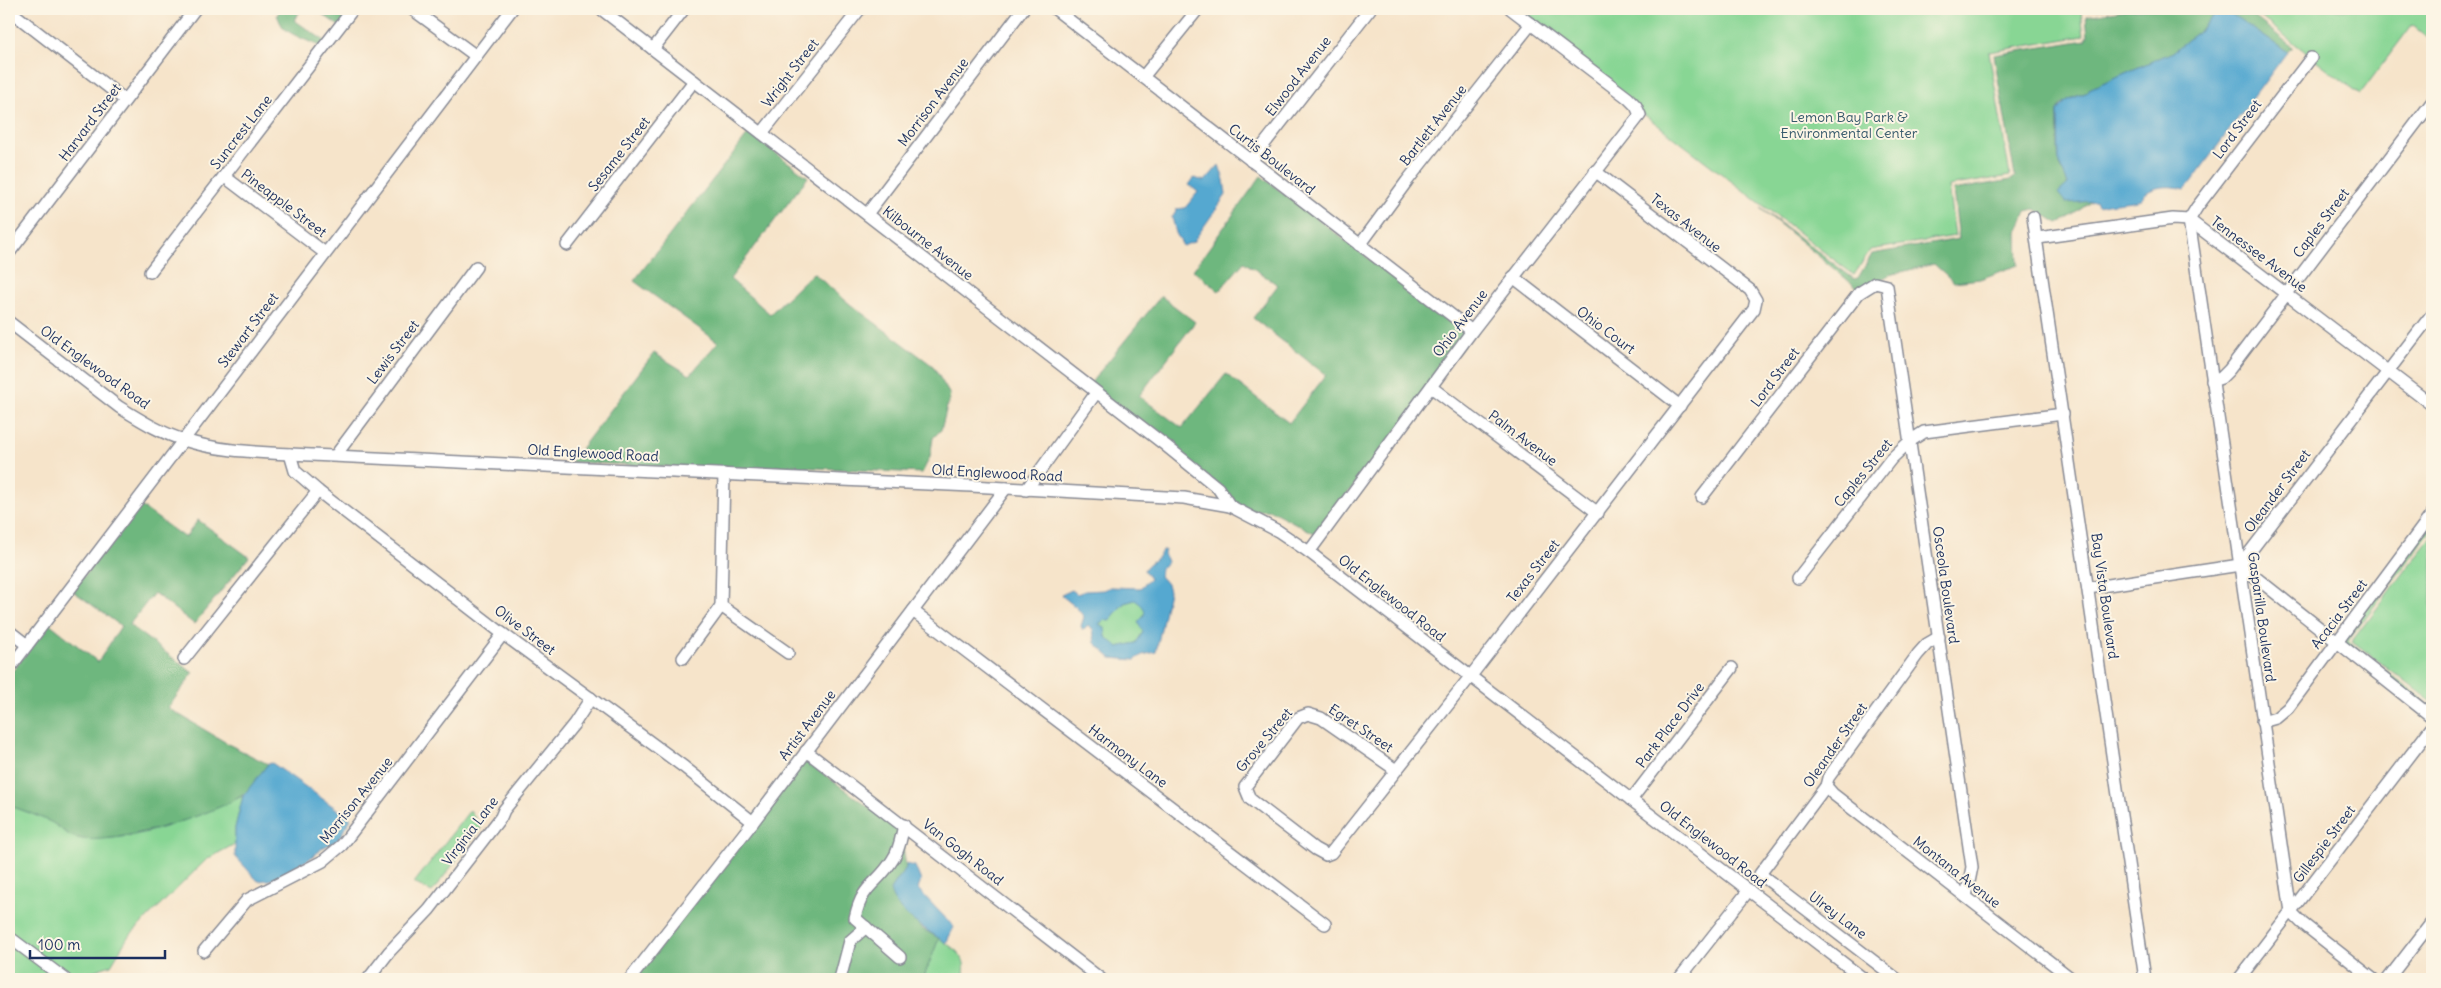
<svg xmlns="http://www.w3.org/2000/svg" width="2441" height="988" font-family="Delius,sans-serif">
  <rect width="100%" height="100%" fill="#fcf5e5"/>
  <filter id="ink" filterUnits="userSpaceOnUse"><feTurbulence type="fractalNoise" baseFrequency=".02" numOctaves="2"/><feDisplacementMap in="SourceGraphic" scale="10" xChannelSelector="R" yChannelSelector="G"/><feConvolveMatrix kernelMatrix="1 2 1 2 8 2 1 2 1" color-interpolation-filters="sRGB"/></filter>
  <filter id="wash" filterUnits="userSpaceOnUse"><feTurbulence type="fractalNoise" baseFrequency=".0096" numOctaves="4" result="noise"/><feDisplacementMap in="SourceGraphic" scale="20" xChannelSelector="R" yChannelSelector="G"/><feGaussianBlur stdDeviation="1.12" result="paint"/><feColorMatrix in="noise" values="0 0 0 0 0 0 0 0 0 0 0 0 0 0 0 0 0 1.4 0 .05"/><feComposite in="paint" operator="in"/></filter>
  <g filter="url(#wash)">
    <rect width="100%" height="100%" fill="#f6e4ca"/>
    <g fill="#88d694" stroke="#528279">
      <path d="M1506,9H2103L2081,12L2084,36L1989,52L2010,176L1948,186L1955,236L1870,250L1854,275Z"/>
      <path d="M2250,9H2432V41L2412,25L2360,94Z"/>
      <path d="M2432,519V529L2348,641L2432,707V719L2336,645Z"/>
      <path d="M2432,536V702L2352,641Z"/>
      <path d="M1135,600L1144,607L1146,611L1141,620L1143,632L1136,643L1118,647L1106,637L1105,631L1098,625L1104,620L1109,621L1124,603Z"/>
      <path d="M243,796L235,828V844L207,859L128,937L111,965L69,979H9V806C13,806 51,821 55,824C59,827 62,831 67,833C120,852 194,817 243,796Z"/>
      <path d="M470,810L481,828L432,892L414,883Z"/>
      <path d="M939,938C956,951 969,955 963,979H923Z"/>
    </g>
    <g fill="#6eb77e" stroke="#44736e">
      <path d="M281,9H302L294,20L332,46L326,49C314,43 295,37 285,29C281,26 279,19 277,15Z"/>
      <path d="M315,9H355L342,28Z"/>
      <path d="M2129,9H2219L2200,30L2173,52L2089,89L2088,92C2078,96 2063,99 2058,110C2057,114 2058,160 2059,165C2061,171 2064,175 2068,178L2067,187L2078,202L2092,201L2067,219L2058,223L2035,209L2026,211L2017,233L2018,265L1980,279L1954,282L1934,264L1889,275L1861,291L1760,208L1854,279L1858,278L1872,254L1959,239L1953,190L2011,180L2015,177L1994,55L2086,40L2088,36L2086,16Z"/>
      <path d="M2224,9H2244L2293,47L2287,52Z"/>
      <path d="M749,133L808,177L730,279L770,314L813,273L851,305L933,366L950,395L941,430L933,438L930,457L922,473L776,466L770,470L753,471L571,462L654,353L690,375L718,342L634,281Z"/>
      <path d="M1261,176L1462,330L1468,340L1316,534L1270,510L1251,511L1232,501L1089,385L1161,296L1195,322L1139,396L1182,428L1226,374L1289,423L1326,375L1253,318L1278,285L1244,262L1219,291L1193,270Z"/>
      <path d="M138,504L185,538L198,520L249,557L194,624L154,593L129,625L193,673L168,708L230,745L268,764C261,773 252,789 241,796C212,815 111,847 77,838C68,836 62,829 54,824C51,821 13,806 9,806V676L49,623L98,662L121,626L73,591Z"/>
      <path d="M798,755L901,831L906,868L890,890L922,929L939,938L923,979H640L637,977Z"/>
    </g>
    <g fill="#54a8d0" stroke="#386c97" fill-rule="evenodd">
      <path d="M2219,9H2224L2287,52L2188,186L2185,189C2171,185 2149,185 2141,199C2127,203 2112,202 2098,206L2096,201L2066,203L2058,193L2068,184L2059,164L2058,111L2066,101L2088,92L2089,89L2173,52L2200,30Z"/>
      <path d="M1219,165L1224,180L1226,195L1193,242L1183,246L1176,233L1172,217L1177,209L1185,208L1198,192L1189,185L1194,178L1205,181Z"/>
      <path d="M1162,550H1165L1164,554L1167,562L1161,569L1160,576L1167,584L1169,591L1156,652L1142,655L1135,660L1111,658L1095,643L1093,629L1088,625L1083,630L1081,626L1084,617L1077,608L1061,595L1072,590L1077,594L1085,591L1104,590L1110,587L1140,588L1150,579L1144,570C1149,561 1159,560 1162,550ZM1135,600C1145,607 1149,613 1138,622L1143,632L1136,643L1118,647L1106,637L1105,628L1099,624L1104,620L1109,621L1124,603Z"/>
      <path d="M272,763L351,819L337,841L324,847L308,860L293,867L280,879L258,881L235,856V828L243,796L268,764Z"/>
      <path d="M906,864L915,866L921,881L918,889L954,927L946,943C927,929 896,915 890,890L906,868Z"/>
    </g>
  </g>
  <g filter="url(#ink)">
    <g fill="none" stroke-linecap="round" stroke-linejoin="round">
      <defs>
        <g id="minor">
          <path d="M412,9L476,56"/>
          <path d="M601,9L1165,445L1218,488L1230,506"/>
          <path d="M1055,9L1472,331"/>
          <path d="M9,10L125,100"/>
          <path d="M653,49L684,9"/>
          <path d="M2311,58L2197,207L2189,220L2291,912L2302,923L2373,979"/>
          <path d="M1143,77L1198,9"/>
          <path d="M762,133L860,9"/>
          <path d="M1251,161L1370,9"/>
          <path d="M225,177L325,253"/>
          <path d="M867,214L1023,9"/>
          <path d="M2033,217L2145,979"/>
          <path d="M2038,238L2173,219L2189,220L2432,405"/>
          <path d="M567,245L694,81"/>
          <path d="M1360,245L1407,181L1531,24"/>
          <path d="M9,253L195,9"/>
          <path d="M150,272L353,9"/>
          <path d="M1513,277L1680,406"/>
          <path d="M9,322L119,407C139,419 160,433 184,440C217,451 255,452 290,454L971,486L1184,498L1230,506L1278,531L1309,552L1864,979"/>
          <path d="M2212,381L2221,378L2229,370L2432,102"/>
          <path d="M1431,387L1598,513"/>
          <path d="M290,454L295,471L318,491L503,634L684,767L753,822"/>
          <path d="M336,455L476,267"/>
          <path d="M724,474L721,606L788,653"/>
          <path d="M1026,490L1096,393"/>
          <path d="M1702,497L1859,293L1875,283L1887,286L1972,867L1966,897"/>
          <path d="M1309,552L1472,331L1640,115L1636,106L1628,98L1511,9"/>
          <path d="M2240,565L2432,717"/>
          <path d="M1798,578L1891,459L1910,441L1924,432L2063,414"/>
          <path d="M2088,588L2240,565L2432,314"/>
          <path d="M913,611L1325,924"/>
          <path d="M9,631L27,645"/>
          <path d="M683,658L721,606"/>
          <path d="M184,659L318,491"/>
          <path d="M9,669L512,9"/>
          <path d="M2262,722L2276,718L2288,708L2432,514"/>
          <path d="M806,751L1101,979"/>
          <path d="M1396,770L1321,718L1308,714L1298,718L1245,787L1250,799L1315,849L1326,855L1331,853L1470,677L1754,309L1756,300L1750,290L1595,171"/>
          <path d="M1826,786L1833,794L2072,979"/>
          <path d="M1631,800L1732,668"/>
          <path d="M9,937L65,979"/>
          <path d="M204,951L247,900L323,861L342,845L503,634"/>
          <path d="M900,957L855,918C863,882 877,886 893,859C900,849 901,837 904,825"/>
          <path d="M369,978L389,952L429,910L501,817L504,810L574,724L591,698"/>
          <path d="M630,979L753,822L1006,488"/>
          <path d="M840,979L850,941L866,927"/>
          <path d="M1679,979L1749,890"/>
          <path d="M1897,979L1760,874L1826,786L1828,778L1918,654L1927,644L1939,637"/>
          <path d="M2239,979L2432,727"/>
          <path d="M2388,979L2432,922"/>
        </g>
      </defs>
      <use href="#minor" stroke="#888a94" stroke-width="14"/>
      <use href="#minor" stroke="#fff" stroke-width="11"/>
    </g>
  </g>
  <g text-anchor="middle" stroke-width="4" stroke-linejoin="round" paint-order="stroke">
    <g font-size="14" fill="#1b2f5e" stroke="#fcf5e5">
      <text transform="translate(790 73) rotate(-52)" y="5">Wright Street</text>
      <text transform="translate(1298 76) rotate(-52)" y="5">Elwood Avenue</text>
      <text transform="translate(933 102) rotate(-53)" y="5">Morrison Avenue</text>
      <text transform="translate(90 122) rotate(-53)" y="5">Harvard Street</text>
      <text transform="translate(1433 125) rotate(-52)" y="5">Bartlett Avenue</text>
      <text transform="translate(2237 129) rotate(-53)" y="5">Lord Street</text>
      <text transform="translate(241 132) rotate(-52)" y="5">Suncrest Lane</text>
      <text transform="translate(619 154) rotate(-52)" y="5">Sesame Street</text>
      <text transform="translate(1272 159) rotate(38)" y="5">Curtis Boulevard</text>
      <text transform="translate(284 203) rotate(37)" y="5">Pineapple Street</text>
      <text transform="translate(1686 223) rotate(38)" y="5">Texas Avenue</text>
      <text transform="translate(2321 223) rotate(-53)" y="5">Caples Street</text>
      <text transform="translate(928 243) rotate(38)" y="5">Kilbourne Avenue</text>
      <text transform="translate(2259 254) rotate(37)" y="5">Tennessee Avenue</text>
      <text transform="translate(1460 323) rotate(-53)" y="5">Ohio Avenue</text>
      <text transform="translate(248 330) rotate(-53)" y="5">Stewart Street</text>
      <text transform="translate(1606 330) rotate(37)" y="5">Ohio Court</text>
      <text transform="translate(393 352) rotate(-53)" y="5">Lewis Street</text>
      <text transform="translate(95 367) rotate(36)" y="5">Old Englewood Road</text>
      <text transform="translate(1775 377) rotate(-53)" y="5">Lord Street</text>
      <text transform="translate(1523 438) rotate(37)" y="5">Palm Avenue</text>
      <text transform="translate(593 453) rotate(3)" y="5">Old Englewood Road</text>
      <text transform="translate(997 473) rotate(3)" y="5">Old Englewood Road</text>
      <text transform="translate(1863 473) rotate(-51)" y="5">Caples Street</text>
      <text transform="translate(2277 491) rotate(-53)" y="5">Oleander Street</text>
      <text transform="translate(1533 571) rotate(-52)" y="5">Texas Street</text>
      <text transform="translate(1946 585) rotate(82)" y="5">Osceola Boulevard</text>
      <text transform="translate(2105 596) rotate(82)" y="5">Bay Vista Boulevard</text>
      <text transform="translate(1392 598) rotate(38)" y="5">Old Englewood Road</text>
      <text transform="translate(2339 614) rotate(-53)" y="5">Acacia Street</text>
      <text transform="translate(2262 617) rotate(82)" y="5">Gasparilla Boulevard</text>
      <text transform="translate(525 630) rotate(37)" y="5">Olive Street</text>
      <text transform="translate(807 725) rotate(-53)" y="5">Artist Avenue</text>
      <text transform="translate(1670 725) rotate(-53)" y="5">Park Place Drive</text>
      <text transform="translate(1361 728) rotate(34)" y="5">Egret Street</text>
      <text transform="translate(1264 740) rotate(-50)" y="5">Grove Street</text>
      <text transform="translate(1835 745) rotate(-55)" y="5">Oleander Street</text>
      <text transform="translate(1128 756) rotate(37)" y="5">Harmony Lane</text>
      <text transform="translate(356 800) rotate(-51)" y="5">Morrison Avenue</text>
      <text transform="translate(470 831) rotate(-53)" y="5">Virginia Lane</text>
      <text transform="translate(1713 844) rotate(38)" y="5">Old Englewood Road</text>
      <text transform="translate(2324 844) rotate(-53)" y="5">Gillespie Street</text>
      <text transform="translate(963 852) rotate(38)" y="5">Van Gogh Road</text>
      <text transform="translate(1957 872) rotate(38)" y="5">Montana Avenue</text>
      <text transform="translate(1838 915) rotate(37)" y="5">Ulrey Lane</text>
    </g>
    <g font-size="14" fill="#36596c" stroke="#fcf5e5">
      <text x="1849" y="122">Lemon Bay Park &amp;<tspan x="1849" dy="16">Environmental Center</tspan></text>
    </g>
  </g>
  <rect width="2441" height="988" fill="none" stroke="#fcf5e5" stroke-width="30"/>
  <path d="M30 950v8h135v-8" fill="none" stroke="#1b2f5e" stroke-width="2.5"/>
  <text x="38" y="950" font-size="15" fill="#1b2f5e" stroke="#fcf5e5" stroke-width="4" paint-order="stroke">100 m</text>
</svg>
